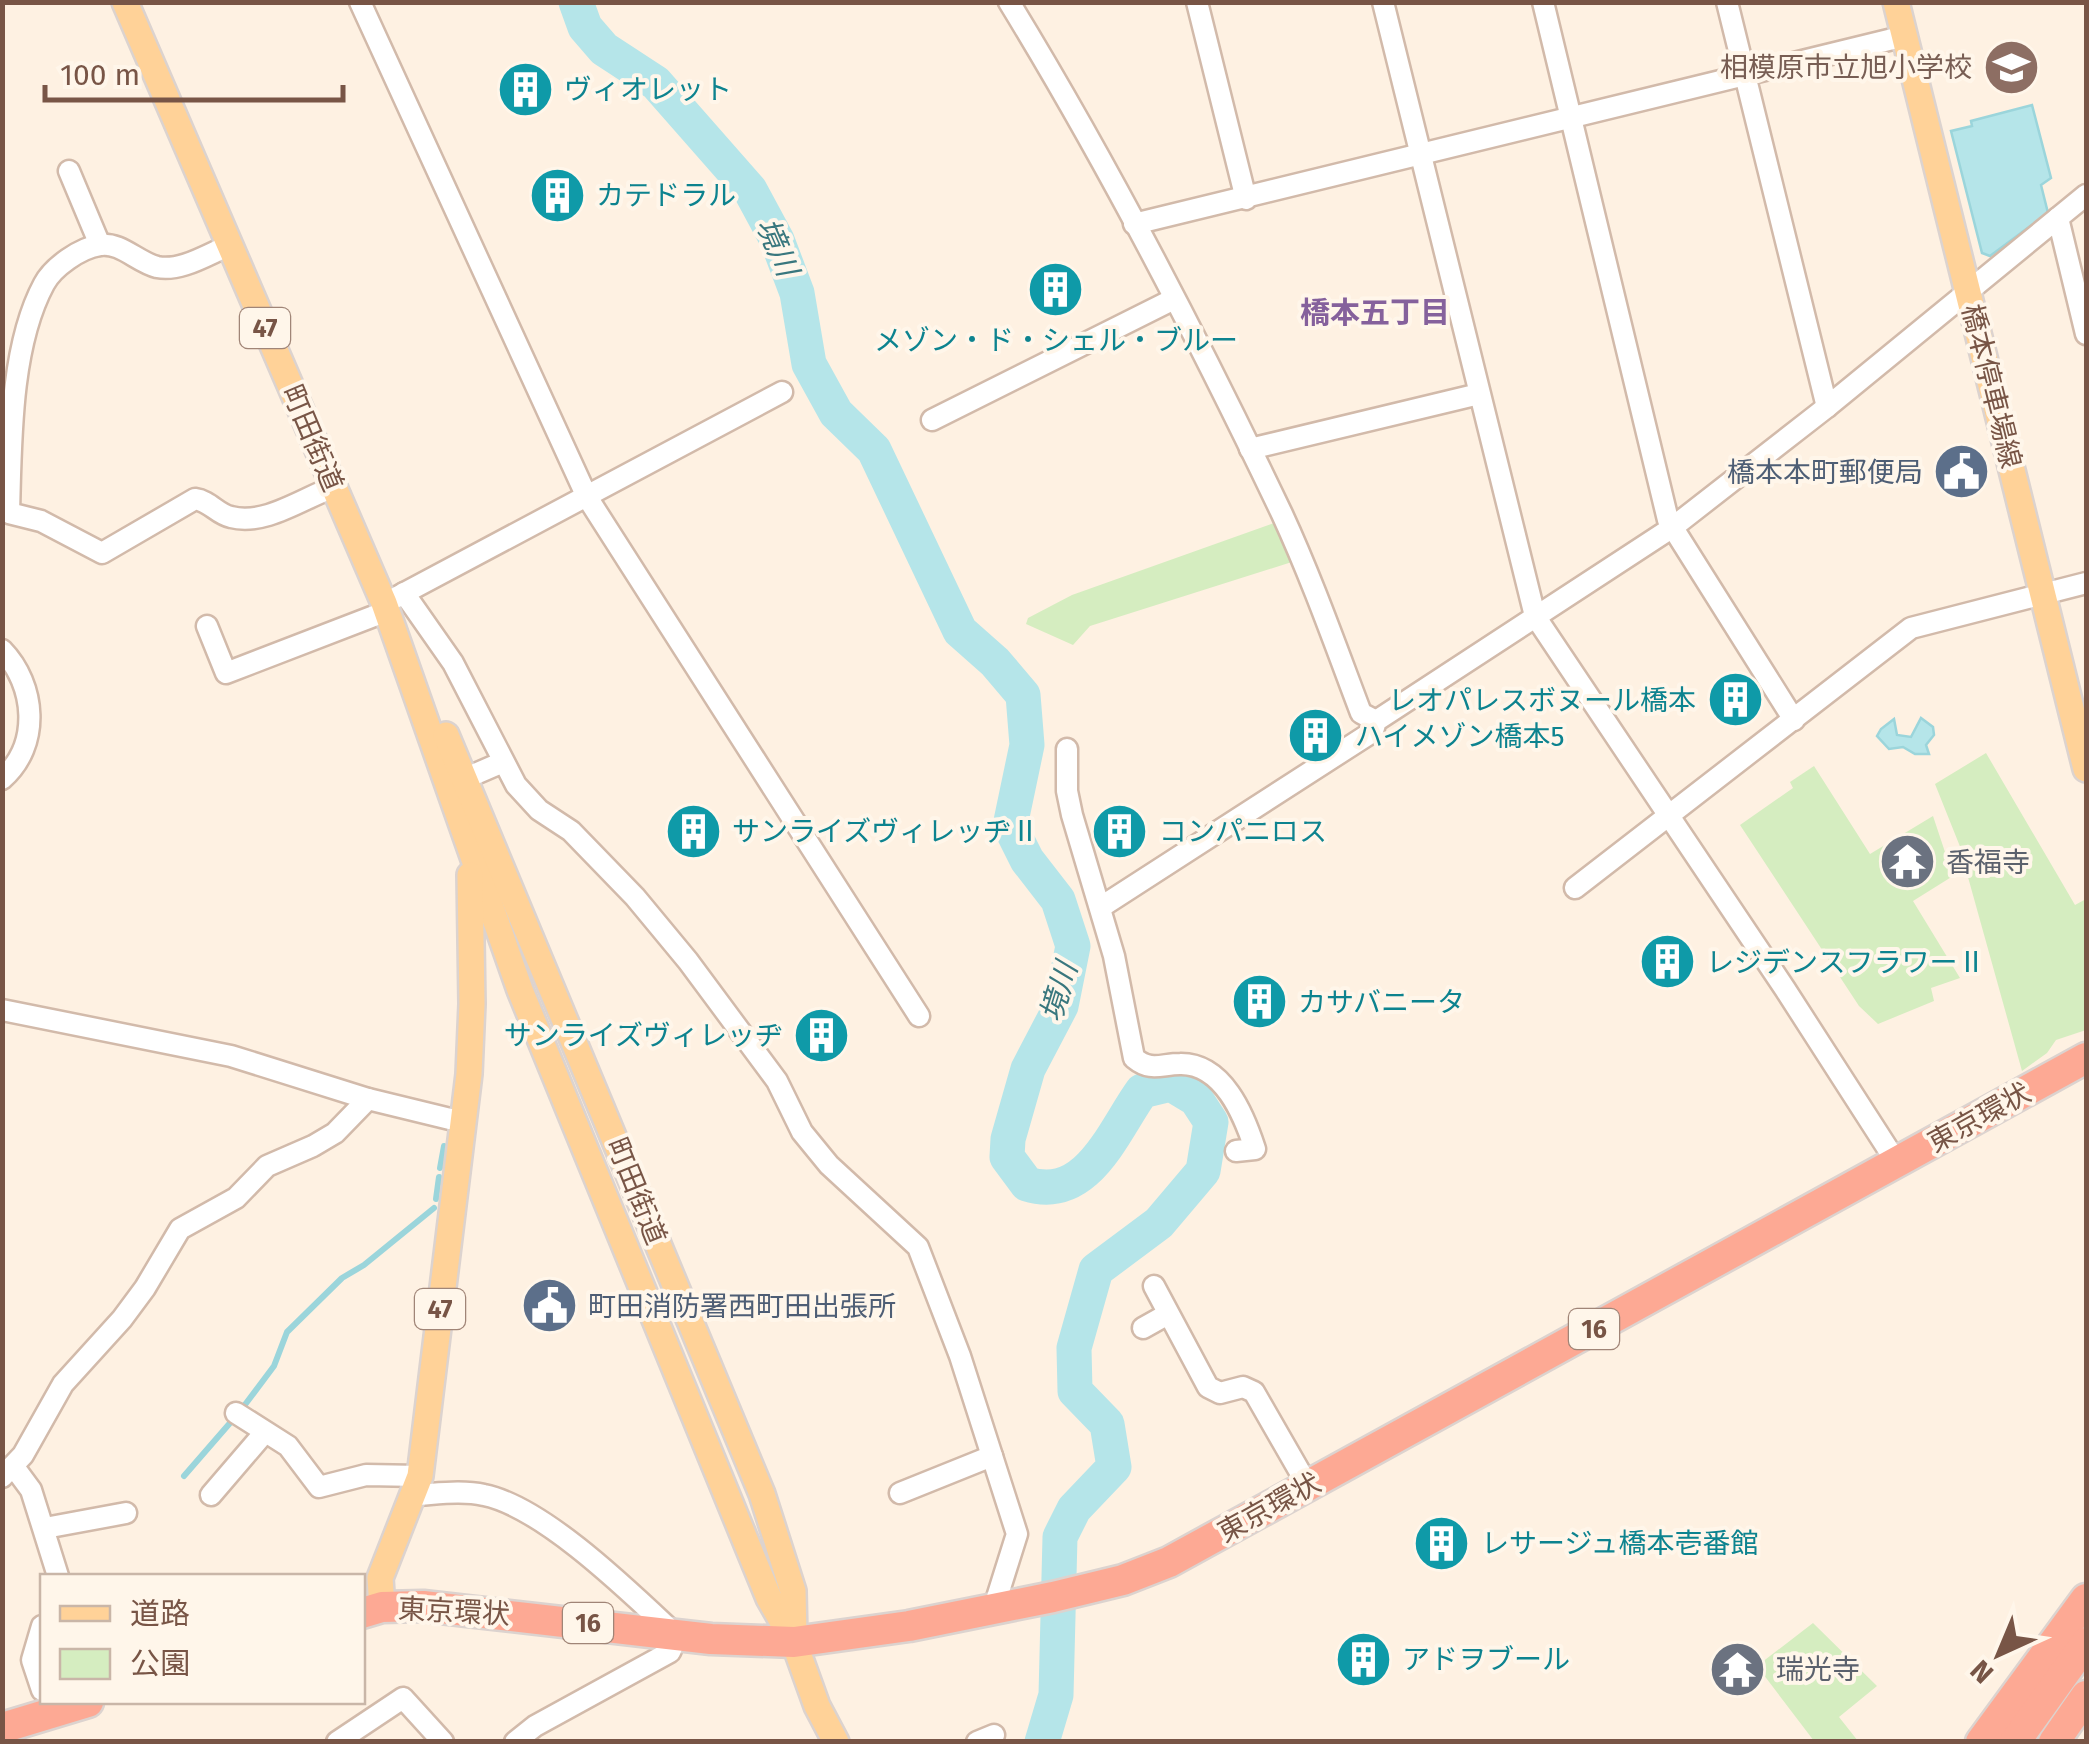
<svg xmlns="http://www.w3.org/2000/svg" width="2089" height="1744" font-family="'Fira Sans','Noto Sans JP',sans-serif">
  <rect width="100%" height="100%" fill="#fef1e2"/>
  <g fill="#d5edc0">
    <path d="M1274,523L1280,527L1295,561L1090,626L1073,645L1026,624L1028,618L1072,595Z"/>
    <path d="M1986,753L2075,905L2086,899V1030L2056,1040L2047,1053L2022,1071L1966,870L1969,869L1935,784Z"/>
    <path d="M1814,766L1870,854L1933,816L1953,876L1913,901L1960,978L1931,988L1934,1001L1878,1024L1859,1006L1740,825L1793,788L1790,782Z"/>
    <path d="M1813,1623L1877,1686L1839,1717L1858,1741H1814L1757,1666Z"/>
  </g>
  <g fill="#b5e5e9" stroke="#9bd5db" stroke-width="2.5">
    <path d="M2032,105L2051,178L2041,185L2048,213L1990,256L1982,253L1951,131L1972,126L1971,121Z"/>
    <path d="M1921,718L1933,727L1934,735L1926,745L1929,754H1915L1903,747L1889,749L1877,736L1881,729L1894,719L1897,735L1911,737Z"/>
  </g>
  <g fill="none" stroke-linecap="round" stroke-linejoin="round">
    <g stroke="#9bd5db" stroke-width="6">
      <path d="M440,1168L444,1146"/>
      <path d="M436,1199L439,1177"/>
      <path d="M244,1406L274,1366L287,1332L342,1278L364,1265L434,1208"/>
      <path d="M184,1476L230,1423"/>
    </g>
    <path stroke="#b5e5e9" stroke-width="35" d="M576,2L585,27L604,49L656,83L750,190L777,240L797,293L809,364L836,413L874,450L960,631L995,662L1023,695L1027,745L1010,826L1027,860L1058,900L1073,946L1061,1006L1028,1069L1008,1139L1007,1157L1027,1184C1088,1203 1113,1131 1142,1091L1171,1084L1196,1099L1211,1122L1203,1171L1159,1223L1096,1270L1074,1348L1075,1391L1107,1424L1114,1467L1074,1509L1060,1537L1056,1695L1042,1742"/>
    <defs>
      <g id="minor">
        <path d="M360,2L587,497L919,1016"/>
        <path d="M1009,2C1110,167 1199,340 1282,514C1312,579 1336,647 1361,713L1376,721"/>
        <path d="M1197,2L1246,199"/>
        <path d="M1383,2L1535,616L1785,989L1897,1163"/>
        <path d="M1543,2L1668,520L1794,720"/>
        <path d="M1727,2L1827,407"/>
        <path d="M69,171L100,245"/>
        <path d="M2058,218L2086,334"/>
        <path d="M1134,224L1905,36"/>
        <path d="M230,245C208,254 181,272 157,267C137,262 121,242 100,245C80,248 53,267 44,284C10,347 11,443 9,513L41,521L102,553L195,499C210,501 217,514 231,517C265,526 303,498 334,487"/>
        <path d="M932,420L1174,299"/>
        <path d="M1250,449L1479,394"/>
        <path d="M404,593L453,663L516,785L539,810L571,831L635,897L688,961L777,1081L802,1132L829,1165L918,1247L960,1356L1017,1534L994,1607"/>
        <path d="M395,598L782,392"/>
        <path d="M207,626L226,673L387,611"/>
        <path d="M2,650C36,685 41,745 2,779"/>
        <path d="M1067,749V791L1072,815L1114,956L1134,1058C1151,1072 1161,1064 1180,1064C1223,1063 1244,1115 1255,1149L1236,1151"/>
        <path d="M466,778L503,762"/>
        <path d="M1575,888L1911,628L2086,583"/>
        <path d="M1101,907L1366,736L1373,731L1376,721L1673,527L1827,407L2086,195"/>
        <path d="M2,1010L231,1056L368,1099L450,1119H463"/>
        <path d="M1154,1286L1208,1387L1220,1393L1243,1387L1254,1392L1308,1486"/>
        <path d="M1143,1328L1168,1314"/>
        <path d="M236,1413L288,1446L319,1487L366,1475L420,1476"/>
        <path d="M14,1467L31,1490L58,1576"/>
        <path d="M2,1477L23,1455L63,1384L122,1319L145,1288L180,1229L236,1198L267,1166L313,1146L335,1133L368,1099"/>
        <path d="M900,1493L992,1456"/>
        <path d="M211,1495L265,1432"/>
        <path d="M414,1495C436,1494 462,1490 484,1495C544,1507 632,1594 677,1636L670,1652L535,1726L515,1742"/>
        <path d="M45,1528L126,1513"/>
        <path d="M42,1626L32,1660L42,1690"/>
        <path d="M337,1742L403,1698L443,1742"/>
        <path d="M977,1742L994,1735"/>
      </g>
      <g id="major">
        <path d="M125,2L384,603L520,990L769,1598L794,1642L817,1706L836,1742"/>
        <path d="M1896,2L2086,769"/>
        <path d="M446,735L762,1494L793,1591L794,1637"/>
        <path d="M382,1607L380,1578L420,1476L469,1074L472,1004L470,875"/>
      </g>
      <g id="highway">
        <path d="M362,1613L382,1607L423,1606L711,1639L794,1642L909,1626L1053,1597L1123,1580L1169,1562L2086,1058"/>
        <path d="M2,1728L88,1702"/>
        <path d="M1981,1742L2086,1599"/>
        <path d="M2015,1742L2086,1643"/>
        <path d="M2054,1742L2086,1696"/>
      </g>
    </defs>
    <use href="#minor" stroke="#d2baaa" stroke-width="25"/>
    <use href="#major" stroke="#dcd3cf" stroke-width="30"/>
    <use href="#highway" stroke="#dcd3cf" stroke-width="35"/>
    <use href="#minor" stroke="#fff" stroke-width="20"/>
    <use href="#major" stroke="#ffd298" stroke-width="25"/>
    <use href="#highway" stroke="#fda994" stroke-width="30"/>
  </g>
  <defs>
    <symbol id="school-disc" viewBox="-11 -11 22 22"><circle r="9.5" fill="#8d6e63" stroke="#fff6ea"/><path d="M0-5L7-2L0 1L-7-2ZM-4 1L0 2.5L4 1V4Q0 6-4 4Z" fill="#fff"/></symbol>
    <symbol id="building-disc" viewBox="-11 -11 22 22"><circle r="9.5" fill="#0f9aa8" stroke="#fff6ea"/><path d="M-4-6H4V6H1V3H-1V6H-4ZM-2.5-4.3h1.7v1.8h-1.7ZM.8-4.3h1.7v1.8H.8ZM-2.5-1h1.7V.8h-1.7ZM.8-1h1.7V.8H.8Z" fill="#fff"/></symbol>
    <symbol id="civic-disc" viewBox="-11 -11 22 22"><circle r="9.5" fill="#5c6f8a" stroke="#fff6ea"/><path d="M-.6-6.5H3V-4.5H.6V-3L4-1V1h2V6H-6V1h2V-1L-.6-3ZM-1.2 2.5V6h2.4V2.5Z" fill="#fff"/></symbol>
    <symbol id="temple-disc" viewBox="-11 -11 22 22"><circle r="9.5" fill="#6b7280" stroke="#fff6ea"/><path d="M0-6L5-2H3V0L6.5 2.5H4V6H1.5V3h-3V6H-4V2.5H-6.5L-3 0V-2H-5Z" fill="#fff"/></symbol>
  </defs>
  <g fill-rule="evenodd">
    <use href="#school-disc" x="1980" y="36" width="63" height="63"/>
    <use href="#building-disc" x="494" y="58" width="63" height="63"/>
    <use href="#building-disc" x="526" y="164" width="63" height="63"/>
    <use href="#building-disc" x="1024" y="258" width="63" height="63"/>
    <use href="#civic-disc" x="1930" y="440" width="63" height="63"/>
    <use href="#building-disc" x="1704" y="668" width="63" height="63"/>
    <use href="#building-disc" x="1284" y="704" width="63" height="63"/>
    <use href="#building-disc" x="662" y="800" width="63" height="63"/>
    <use href="#building-disc" x="1088" y="800" width="63" height="63"/>
    <use href="#temple-disc" x="1876" y="830" width="63" height="63"/>
    <use href="#building-disc" x="1636" y="930" width="63" height="63"/>
    <use href="#building-disc" x="1228" y="970" width="63" height="63"/>
    <use href="#building-disc" x="790" y="1004" width="63" height="63"/>
    <use href="#civic-disc" x="518" y="1274" width="63" height="63"/>
    <use href="#building-disc" x="1410" y="1512" width="63" height="63"/>
    <use href="#building-disc" x="1332" y="1628" width="63" height="63"/>
    <use href="#temple-disc" x="1706" y="1638" width="63" height="63"/>
  </g>
  <g text-anchor="middle" stroke-width="8" stroke-linejoin="round" paint-order="stroke">
    <g fill="#fff6ea" stroke="#a08577" stroke-width="2.5">
      <rect x="240" y="308" width="50" height="40" rx="8"/>
      <rect x="415" y="1289" width="50" height="40" rx="8"/>
      <rect x="1569" y="1309" width="50" height="40" rx="8"/>
      <rect x="563" y="1603" width="50" height="40" rx="8"/>
    </g>
    <g font-size="25" font-weight="bold" fill="#785546">
      <text x="265" y="337">47</text>
      <text x="440" y="1318">47</text>
      <text x="1594" y="1338">16</text>
      <text x="588" y="1632">16</text>
    </g>
    <g font-size="28" fill="#785e54" stroke="#fff6ea" text-anchor="end">
      <text x="1972" y="77">相模原市立旭小学校</text>
    </g>
    <g font-size="28" fill="#0d838f" stroke="#fff6ea" text-anchor="start">
      <text x="564" y="99">ヴィオレット</text>
      <text x="596" y="205">カテドラル</text>
      <text x="1056" y="350" text-anchor="middle">メゾン・ド・シェル・ブルー</text>
      <text x="1696" y="710" text-anchor="end">レオパレスボヌール橋本</text>
      <text x="1355" y="746">ハイメゾン橋本5</text>
      <text x="732" y="841">サンライズヴィレッヂⅡ</text>
      <text x="1159" y="841">コンパニロス</text>
      <text x="1706" y="972">レジデンスフラワーⅡ</text>
      <text x="1298" y="1012">カサバニータ</text>
      <text x="783" y="1045" text-anchor="end">サンライズヴィレッヂ</text>
      <text x="1481" y="1553">レサージュ橋本壱番館</text>
      <text x="1402" y="1669">アドヲブール</text>
    </g>
    <g font-size="28" fill="#785546" stroke="#fff6ea">
      <text transform="translate(1992 386) rotate(76)" y="10">橋本停車場線</text>
      <text transform="translate(313 438) rotate(67)" y="10">町田街道</text>
      <text transform="translate(1979 1117) rotate(-29)" y="10">東京環状</text>
      <text transform="translate(637 1191) rotate(68)" y="10">町田街道</text>
      <text transform="translate(1269 1507) rotate(-29)" y="10">東京環状</text>
      <text transform="translate(454 1611) rotate(3)" y="10">東京環状</text>
    </g>
    <g font-size="28" fill="#4e5e75" stroke="#fff6ea" text-anchor="end">
      <text x="1923" y="482">橋本本町郵便局</text>
      <text x="588" y="1316" text-anchor="start">町田消防署西町田出張所</text>
    </g>
    <g font-size="28" fill="#5b616d" stroke="#fff6ea" text-anchor="start">
      <text x="1946" y="872">香福寺</text>
      <text x="1776" y="1679">瑞光寺</text>
    </g>
    <g font-size="30" font-style="italic" fill="#39777e" stroke="#fff6ea">
      <text transform="translate(777 247) rotate(66)" y="10">境川</text>
      <text transform="translate(1059 992) rotate(-73)" y="10">境川</text>
    </g>
    <g font-size="30" font-weight="bold" fill="#85619c" stroke="#fff6ea">
      <text x="1375" y="323">橋本五丁目</text>
    </g>
  </g>
  <rect width="2089" height="1744" fill="none" stroke="#785546" stroke-width="10"/>
  <rect x="40" y="1574" width="325" height="130" fill="#fff6ea" stroke="#c9b6a8" stroke-width="2.5"/>
  <rect x="60" y="1606" width="50" height="15" fill="#ffd298" stroke="#c9b6a8" stroke-width="2.5"/>
  <text x="130" y="1624" font-size="30" fill="#785546">道路</text>
  <rect x="60" y="1649" width="50" height="30" fill="#d5edc0" stroke="#c9b6a8" stroke-width="2.5"/>
  <text x="130" y="1674" font-size="30" fill="#785546">公園</text>
  <g transform="translate(1999 1654) rotate(224)" stroke="#fff6ea" stroke-width="8" paint-order="stroke">
  <path d="M0-8L18 38L0 25L-18 38Z" fill="#785546"/>
  <text y="-15" font-size="28" font-weight="bold" text-anchor="middle" fill="#785546">N</text>
  </g>
  <path d="M45 85v15h298v-15" fill="none" stroke="#785546" stroke-width="5"/>
  <text x="60" y="85" font-size="30" fill="#785546" stroke="#fff6ea" stroke-width="8" paint-order="stroke">100 m</text>
</svg>
